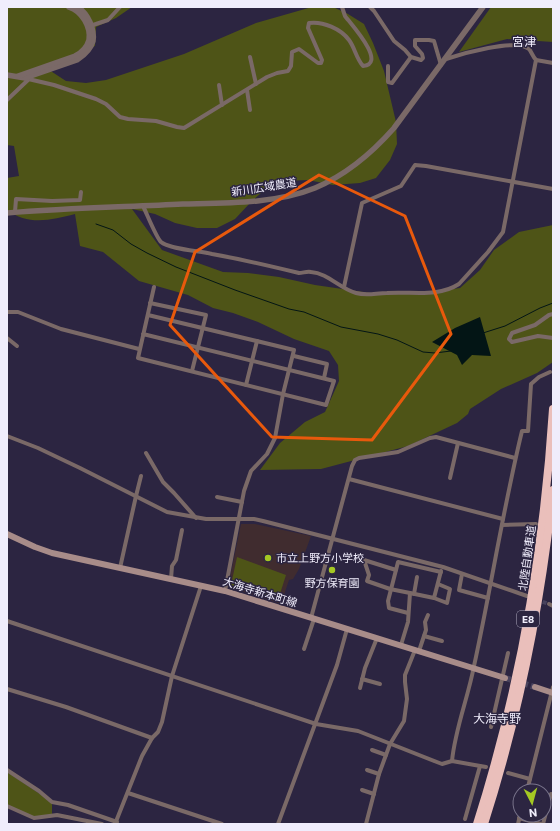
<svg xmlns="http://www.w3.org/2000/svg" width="560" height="831" font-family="Commissioner,'Noto Sans JP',sans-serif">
  <rect width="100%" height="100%" fill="#2c2541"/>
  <path fill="#402c2f" d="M241,524H255L311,536L299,569L293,579L289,580L281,604L228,587Z"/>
  <g fill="#4e5417">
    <path d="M7,7H132L116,18L96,27L95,46L43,66L66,81L86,83L106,80L184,54L256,23L312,7H333L348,14L364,24L373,43L384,71L396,122L397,144L390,160L376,178L360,183L333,185L308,180L286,181L270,185L251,202L235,219L217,228H197L175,223L155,214L132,209L162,250L223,272L248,273L279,277L315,285L370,293L414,294L460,288L480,270L494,250L519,232L553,225V362L537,373L501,389L470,409L468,414L457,423L408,446L321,469L260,470L280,443L305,422L325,412L339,381L338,365L329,351L294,339L258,322L233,313L213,308L188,295L139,281L103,252L80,246L75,214C52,220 28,226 7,210V178L19,176L14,146L7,145Z"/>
    <path d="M491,7H553V42L507,39L459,52Z"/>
    <path d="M237,557L286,575L278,600L231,585Z"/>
    <path d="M7,772L43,796L52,804V814L33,817L7,805Z"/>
  </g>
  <path fill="#031515" d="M480,317L491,356L472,355L462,365L457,355L432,342L455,328Z"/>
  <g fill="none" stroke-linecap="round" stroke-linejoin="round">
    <g stroke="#031515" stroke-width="1">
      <path d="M96,224L113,230L131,244L147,253L176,267L235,290L289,309L304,312L341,327L378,334L397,340L423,352L435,353L451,351"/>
      <path d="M483,333L505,326L540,308L553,303"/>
    </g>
    <path stroke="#49435d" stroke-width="4" stroke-dasharray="4 2" stroke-linecap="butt" d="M537,600L549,604"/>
    <path stroke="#49435d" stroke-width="6" stroke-dasharray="6 3" stroke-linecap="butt" d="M505,678L535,687"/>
    <g stroke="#7a6967" stroke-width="4">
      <path d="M370,7L374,11L394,41L405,50L411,57L421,60L423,58L422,54L415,46V40H429L434,41L441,65"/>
      <path d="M90,26L108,20L120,7"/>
      <path d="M250,57L256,84"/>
      <path d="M536,60L553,63"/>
      <path d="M388,66V82L392,83L411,57"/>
      <path d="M24,78L54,85L96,99L106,104L120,117L128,119L156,121L177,127L184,128L267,77L277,73L288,71L291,66L292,52L299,49L318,63H321L322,60L308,28L309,23C323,21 341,29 349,40C355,48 356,58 363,66C388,64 350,23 345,16C344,13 343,10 342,7"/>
      <path d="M219,85L222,105"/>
      <path d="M247,90L250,110"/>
      <path d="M7,100L28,80"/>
      <path d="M143,206C147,214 156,237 161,242C169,249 200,251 212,254C241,259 270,266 299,273C303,273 307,271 311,272C328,273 340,289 356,293C367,296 376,293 387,293C412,291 437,298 459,284L488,252L503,232L536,60C533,57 531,51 529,49C516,38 461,54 446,59"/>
      <path d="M15,212L16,199L52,201L80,200L81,192"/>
      <path d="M344,287L362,203L401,186L415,165L426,166L553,189"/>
      <path d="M150,303L206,315L192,371"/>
      <path d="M7,312H18L61,329L139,349"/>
      <path d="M553,314L549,315L535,325L512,333L509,339L512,342L538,336L553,338"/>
      <path d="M148,315L294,350L283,394L275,438L267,454L251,471L244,491L225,591"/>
      <path d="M143,334L334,381L326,405L138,358L154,287"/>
      <path d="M7,338L17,346"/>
      <path d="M294,356L327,364L324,378"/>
      <path d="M246,385L257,341"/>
      <path d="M7,436L38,448L80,468L167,512L206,519H254L263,521L443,567L527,596"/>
      <path d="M146,453L163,482L174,493L196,518"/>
      <path d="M450,478L458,443"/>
      <path d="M349,479L503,519"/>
      <path d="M217,497L242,502"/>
      <path d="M502,525L536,524"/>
      <path d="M120,568L136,496L141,476"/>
      <path d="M396,570L388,601L389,608L408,613"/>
      <path d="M462,574L459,590L488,598"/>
      <path d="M171,579L172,566L176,560L182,530"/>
      <path d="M410,593L390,589L367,581L369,575L364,560L396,570L398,562L441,572"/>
      <path d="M414,594L417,577"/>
      <path d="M434,598L447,603L450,589L438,584"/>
      <path d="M549,604L553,606"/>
      <path d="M311,618L352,466L355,460L359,458L398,452L430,438L436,437L515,458"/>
      <path d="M7,621L316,724L358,731L442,764L452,761L486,767"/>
      <path d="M424,636L442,641"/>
      <path d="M401,645L408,622L410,593L434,598L441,571"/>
      <path d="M304,649L314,619"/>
      <path d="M419,651L426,630L425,622L428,615"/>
      <path d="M362,679L380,684"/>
      <path d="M360,688L365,668L377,638"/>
      <path d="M7,689L66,707L152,738"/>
      <path d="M491,727L508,653"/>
      <path d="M372,750L386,755"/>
      <path d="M452,761C455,729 468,698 474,666C491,588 503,509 522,431H528L531,384L539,377L550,372"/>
      <path d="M7,770L39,791L52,802L68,805L117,822"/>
      <path d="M367,770L379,774"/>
      <path d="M508,773L530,779"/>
      <path d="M528,787L542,791"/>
      <path d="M362,790L374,794"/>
      <path d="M527,791L553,687"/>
      <path d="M128,793L222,824"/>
      <path d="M7,806L34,818L57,815L102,824"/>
      <path d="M519,818L541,824"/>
      <path d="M465,819L480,766"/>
      <path d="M115,824L142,756L152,738L158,732L162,722L172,676L201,586"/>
      <path d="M278,824L337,665L347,629"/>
      <path d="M366,824L379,774L390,744L404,721L407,699L405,682V675L415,650"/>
      <path d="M518,824L520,815"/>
      <path d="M543,824L551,794"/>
    </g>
    <g stroke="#7a6967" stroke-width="5.5">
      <path d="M7,75L25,78L77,60C83,56 91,49 93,41C95,29 88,14 78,7"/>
      <path d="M18,76L75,56C81,53 87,47 89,40C91,27 82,11 69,7"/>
      <path d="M7,213C66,208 124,207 183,204C224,203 276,204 315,188C346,175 372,153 394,128L483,7"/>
    </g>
    <g stroke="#a88c89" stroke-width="6">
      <path d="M7,534L35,547L52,553L225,591L505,678"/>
      <path d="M535,687L553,693"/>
    </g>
    <g stroke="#eabfbb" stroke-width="8">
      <path d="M477,824C520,689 544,550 553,409"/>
      <path d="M484,824C519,715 541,604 553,490"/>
    </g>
  </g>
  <path fill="none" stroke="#e8590c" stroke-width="3" stroke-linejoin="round" d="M319,175L405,216L451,334L372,440L272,437L170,325L195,252Z"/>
  <g fill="#a5c823" stroke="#2c2541" stroke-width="1.5">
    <circle cx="268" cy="558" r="4"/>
    <circle cx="332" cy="570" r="4"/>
  </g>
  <g text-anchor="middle" stroke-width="3" stroke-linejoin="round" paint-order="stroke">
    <rect fill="#2c2541" stroke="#b5b1c4" stroke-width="1" x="517" y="611" width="22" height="16" rx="3"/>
    <g font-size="10" font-weight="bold" fill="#f0edfc">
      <text x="528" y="623">E8</text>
    </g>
    <g font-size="11" fill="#f0edfc" stroke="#2c2541">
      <text transform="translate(264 187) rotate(-9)" y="4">新川広域農道</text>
      <text transform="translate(527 558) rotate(-82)" y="4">北陸自動車道</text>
      <text transform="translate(260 592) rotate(17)" y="4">大海寺新本町線</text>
    </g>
    <g font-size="11" fill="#f0edfc" stroke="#2c2541" text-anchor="start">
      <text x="276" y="562">市立上野方小学校</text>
      <text x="332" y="587" text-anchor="middle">野方保育園</text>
    </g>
    <g font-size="12" fill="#f0edfc" stroke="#2c2541">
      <text x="524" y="46">宮津</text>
      <text x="497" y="723">大海寺野</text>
    </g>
  </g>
  <rect width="560" height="831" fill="none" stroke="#f0edfc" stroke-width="16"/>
  <g transform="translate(532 803) rotate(174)"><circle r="19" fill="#2c2541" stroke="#7a758c"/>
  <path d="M0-3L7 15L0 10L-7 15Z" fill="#a5c823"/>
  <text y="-6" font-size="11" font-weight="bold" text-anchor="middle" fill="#f0edfc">N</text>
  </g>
</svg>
